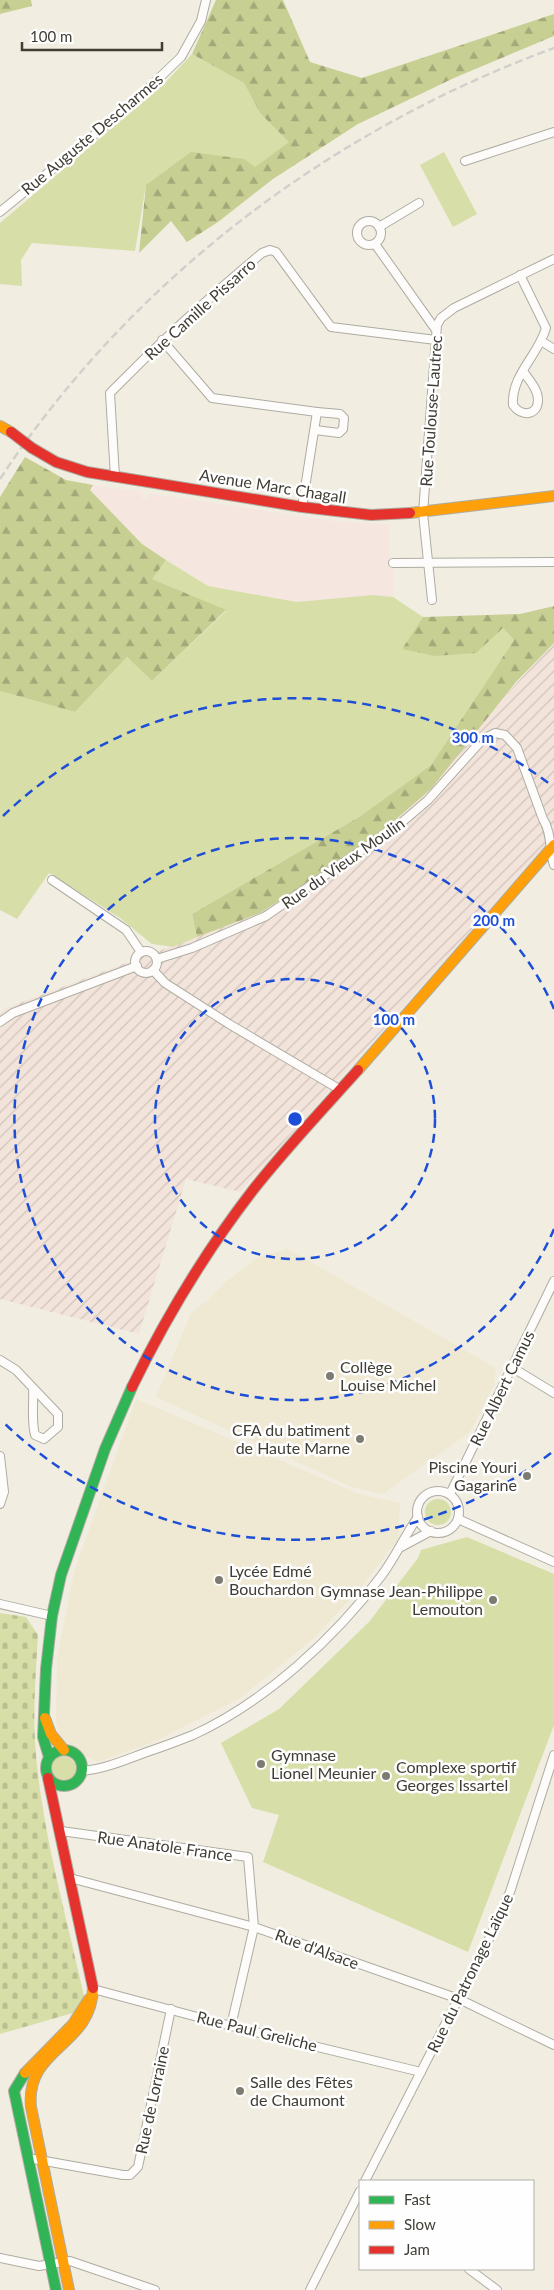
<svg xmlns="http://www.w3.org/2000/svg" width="554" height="2290" font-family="Lato,sans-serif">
  <defs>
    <pattern id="industrial-furrows" width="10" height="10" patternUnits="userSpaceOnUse" patternTransform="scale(1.25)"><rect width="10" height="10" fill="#f2e4da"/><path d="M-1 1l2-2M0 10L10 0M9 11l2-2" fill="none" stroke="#d1c4bc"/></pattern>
    <pattern id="forest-firs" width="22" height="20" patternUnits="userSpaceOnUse" patternTransform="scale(1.25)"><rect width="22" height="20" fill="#c8cf93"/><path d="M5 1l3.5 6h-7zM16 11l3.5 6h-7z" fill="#a4a979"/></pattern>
    <pattern id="cemetery-stones" width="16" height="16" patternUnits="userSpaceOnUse" patternTransform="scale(1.25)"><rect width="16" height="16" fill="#d7dea7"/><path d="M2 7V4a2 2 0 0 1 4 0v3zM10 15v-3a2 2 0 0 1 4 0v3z" fill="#babf90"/></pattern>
  </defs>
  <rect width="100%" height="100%" fill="#f1eee1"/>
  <path fill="#f6e6e0" d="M93,485L143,492L142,499L146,500L148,493L341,522L389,524V557L393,567V597L373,595L299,602L208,586L142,544L90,490Z"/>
  <path fill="url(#industrial-furrows)" d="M554,643V836L240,1192L186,1179L139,1334L0,1299V1014L6,1008L260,913L366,845Z"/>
  <g fill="#efe8d2">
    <path d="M288,1249L496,1368L494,1385L470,1432L383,1494L352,1487L156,1397L191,1313L209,1299L224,1283L259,1257Z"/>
    <path d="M136,1399L359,1494L400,1503L398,1539L360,1589L312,1640L240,1698L156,1741L98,1762L89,1758L59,1736L56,1721L57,1658L74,1572Z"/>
  </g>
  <g fill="#d7dea7">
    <path d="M192,54L244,83L260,113L290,142L255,167L146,185L135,251L32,243L21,260L22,286L0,284V223L164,84Z"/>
    <path d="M444,152L477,214L453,227L420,165Z"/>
    <path d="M166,560L208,586L297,602L373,595L393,597L423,617L402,649L503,628L514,640L431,765L359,817L192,914L197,937L173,947L152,944L120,918L49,873L17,919L0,910V691L75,712L127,657L152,681L226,611L151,579Z"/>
    <circle cx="438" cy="1512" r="13"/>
    <path d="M467,1537L554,1574V1725L468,1952L263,1862L279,1815L252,1808L221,1743L279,1709L369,1622L418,1558L421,1550Z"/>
    <circle cx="63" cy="1769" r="13"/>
  </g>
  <g fill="url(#forest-firs)">
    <path d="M0,0H31L32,6L0,14Z"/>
    <path d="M216,0H283L310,62L362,78L554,14V36L454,78L358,124L273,179L218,222L187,242L171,221L139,253L146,185L191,152L244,159L255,167L289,142L260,113L244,83L192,54Z"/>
    <path d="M25,457L66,480L93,485L90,490L142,544L166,560L152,579L226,610L152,681L127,657L75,712L0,691V497Z"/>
    <path d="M554,606V643L516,682L431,789L366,845L260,913L197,937L192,914L359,817L431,765L514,640L503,628L476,653L435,656L402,649L423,617L520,614Z"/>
  </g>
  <path fill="url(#cemetery-stones)" d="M0,1613L26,1617L38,1635C36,1671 33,1706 35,1741C40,1825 66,1914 84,1996L73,2013L0,2034Z"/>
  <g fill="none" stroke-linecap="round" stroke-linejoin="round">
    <defs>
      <g id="street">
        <path d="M465,161L554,132"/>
        <path d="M0,212L132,104L181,57L201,21L206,0"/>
        <circle cx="369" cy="233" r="12"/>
        <path d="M379,227L419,203"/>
        <path d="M375,244L436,330"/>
        <path d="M520,275L546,328C538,356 511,375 513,405C521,417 538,416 538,400C538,389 529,380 523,371"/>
        <path d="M162,340L212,398L317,412L302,507"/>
        <path d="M541,341L554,349"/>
        <path d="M315,430L339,433L343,429L344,418L340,414L317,412"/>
        <path d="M115,477L110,393C159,343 209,297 262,253L270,250L276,252L331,327L436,340"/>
        <path d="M393,563L554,562"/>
        <path d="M432,600L423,513L437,325L441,318L454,308L554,259"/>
        <path d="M52,880L126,930L141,952"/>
        <circle cx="146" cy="962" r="11"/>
        <path d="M157,959L192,948L266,916L401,823L428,800L483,739L495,733L505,735L517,748L543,819C552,833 549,850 554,865"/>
        <path d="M153,970L165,983L229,1024L339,1089"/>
        <path d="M0,1022L13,1013L137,966"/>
        <path d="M0,1360L16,1370L58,1414V1427L44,1439L35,1435C31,1420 34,1403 33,1388"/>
        <path d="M513,1368L554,1393"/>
        <path d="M0,1456L4,1492L0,1504"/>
        <circle cx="438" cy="1512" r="21"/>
        <path d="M450,1494L554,1281"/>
        <path d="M458,1519L554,1562"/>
        <path d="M401,1547L431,1531"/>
        <path d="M0,1604L52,1616"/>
        <path d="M82,1771C105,1769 125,1760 147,1752C162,1747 178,1741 193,1735C265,1702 335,1638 382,1575C396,1556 405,1535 418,1517"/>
        <path d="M61,1831L248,1857L254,1927L231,2026"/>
        <path d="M70,1878L254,1927L459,1999L554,2045"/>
        <path d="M93,1989L231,2026L421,2072"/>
        <path d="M28,2158L123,2175H130L138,2167L171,2009"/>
        <path d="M365,2181L490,1937L510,1892L554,1755"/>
        <path d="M0,2258L39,2266L70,2261L155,2290"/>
        <path d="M469,2269L497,2290"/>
        <path d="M310,2290L360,2191"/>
      </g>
      <g id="fast">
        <circle cx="64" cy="1768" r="18"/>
        <path d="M49,1757L43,1737L46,1669L52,1616L61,1575L105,1449L132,1387"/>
        <path d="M25,2073L14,2091L56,2290"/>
      </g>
      <g id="slow">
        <path d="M0,426L11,432"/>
        <path d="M410,513L554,496"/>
        <path d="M358,1070L554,845"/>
        <path d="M45,1718L51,1734L64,1750"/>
        <path d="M25,2073L73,2024L89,1999"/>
        <path d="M69,2290L31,2107C25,2047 92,2047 93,1988"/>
      </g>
      <g id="jam">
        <path d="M32,448L56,462L87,472L302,507L371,515L410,513"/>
        <path d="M132,1387C166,1317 206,1251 253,1190C286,1148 323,1109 358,1070"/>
        <path d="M48,1778L93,1988"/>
      </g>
    </defs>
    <use href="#street" stroke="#aeaca2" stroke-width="10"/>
    <use href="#fast" stroke="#aeaca2" stroke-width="12"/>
    <use href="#slow" stroke="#aeaca2" stroke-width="12"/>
    <use href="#jam" stroke="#aeaca2" stroke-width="12"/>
    <use href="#street" stroke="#fdfcfa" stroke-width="8"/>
    <use href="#fast" stroke="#30b455" stroke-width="10"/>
    <use href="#slow" stroke="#ff9f0a" stroke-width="10"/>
    <use href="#jam" stroke="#e5322d" stroke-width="10"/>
    <path stroke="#d1d0cd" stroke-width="2.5" stroke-dasharray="8 4" stroke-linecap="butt" d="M0,479C131,280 330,130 554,48"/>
    <defs>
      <path id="jam-bridge" d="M11,432L32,448"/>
    </defs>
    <use href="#jam-bridge" stroke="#aeaca2" stroke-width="12" stroke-linecap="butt"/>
    <use href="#jam-bridge" stroke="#e5322d" stroke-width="10"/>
  </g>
  <g fill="none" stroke="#1d4ed8" stroke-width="2.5" stroke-dasharray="9 6">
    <circle cx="295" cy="1119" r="140"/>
    <path d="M554 1229A281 281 0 1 1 554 1009"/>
    <path d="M551 1453A421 421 0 0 1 3 1422M3 816A421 421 0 0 1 551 785"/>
  </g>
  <g fill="#7e7b71" stroke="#fefefe" stroke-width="2">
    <circle cx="330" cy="1376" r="5"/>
    <circle cx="360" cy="1439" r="5"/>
    <circle cx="527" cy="1476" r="5"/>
    <circle cx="219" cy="1580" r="5"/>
    <circle cx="493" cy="1600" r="5"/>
    <circle cx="261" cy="1764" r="5"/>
    <circle cx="386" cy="1776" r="5"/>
    <circle cx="240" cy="2091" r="5"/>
  </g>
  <g text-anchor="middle" stroke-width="5" stroke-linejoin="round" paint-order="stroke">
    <g font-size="16" fill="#403d34" stroke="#fefefe">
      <text transform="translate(92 134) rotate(-40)" y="6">Rue Auguste Descharmes</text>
      <text transform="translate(200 309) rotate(-42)" y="6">Rue Camille Pissarro</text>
      <text transform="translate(431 411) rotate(-86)" y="6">Rue Toulouse-Lautrec</text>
      <text transform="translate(273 486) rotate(9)" y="6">Avenue Marc Chagall</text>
      <text transform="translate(343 863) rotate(-35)" y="6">Rue du Vieux Moulin</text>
      <text transform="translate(502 1388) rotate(-64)" y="6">Rue Albert Camus</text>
      <text transform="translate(165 1846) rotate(8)" y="6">Rue Anatole France</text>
      <text transform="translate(317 1949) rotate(20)" y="6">Rue d'Alsace</text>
      <text transform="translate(470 1973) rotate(-64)" y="6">Rue du Patronage Laïque</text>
      <text transform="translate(257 2031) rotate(14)" y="6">Rue Paul Greliche</text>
      <text transform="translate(152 2100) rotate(-78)" y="6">Rue de Lorraine</text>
    </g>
    <g font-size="16" fill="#403d34" stroke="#fefefe" text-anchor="start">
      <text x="340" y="1373">Collège<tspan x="340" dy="18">Louise Michel</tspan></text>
      <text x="350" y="1436" text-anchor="end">CFA du batiment<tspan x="350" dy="18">de Haute Marne</tspan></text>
      <text x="517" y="1473" text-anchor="end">Piscine Youri<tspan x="517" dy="18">Gagarine</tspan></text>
      <text x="229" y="1577">Lycée Edmé<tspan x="229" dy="18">Bouchardon</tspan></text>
      <text x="483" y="1597" text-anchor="end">Gymnase Jean-Philippe<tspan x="483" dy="18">Lemouton</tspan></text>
      <text x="271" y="1761">Gymnase<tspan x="271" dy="18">Lionel Meunier</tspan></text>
      <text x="396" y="1773">Complexe sportif<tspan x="396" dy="18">Georges Issartel</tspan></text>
      <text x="250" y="2088">Salle des Fêtes<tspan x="250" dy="18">de Chaumont</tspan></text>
    </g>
  </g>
  <circle cx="295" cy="1119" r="8" fill="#1d4ed8" stroke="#fefefe" stroke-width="2.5"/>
  <g font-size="15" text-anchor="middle" font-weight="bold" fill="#1d4ed8" stroke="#fefefe" stroke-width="5" stroke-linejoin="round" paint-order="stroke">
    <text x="473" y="743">300 m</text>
    <text x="494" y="926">200 m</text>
    <text x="394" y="1025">100 m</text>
  </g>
  <rect x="359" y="2180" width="175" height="90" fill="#fefefe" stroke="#b2b1ad"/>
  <rect x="369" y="2196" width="25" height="8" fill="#30b455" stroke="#b2b1ad"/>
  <text x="404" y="2205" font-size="15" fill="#403d34">Fast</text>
  <rect x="369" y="2221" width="25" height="8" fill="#ff9f0a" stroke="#b2b1ad"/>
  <text x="404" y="2230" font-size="15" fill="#403d34">Slow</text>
  <rect x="369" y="2246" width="25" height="8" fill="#e5322d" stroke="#b2b1ad"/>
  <text x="404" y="2255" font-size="15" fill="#403d34">Jam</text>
  <path d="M22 42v8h140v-8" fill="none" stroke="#403d34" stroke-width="2.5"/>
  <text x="30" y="42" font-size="15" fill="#403d34" stroke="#fefefe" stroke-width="4" paint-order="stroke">100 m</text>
</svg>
